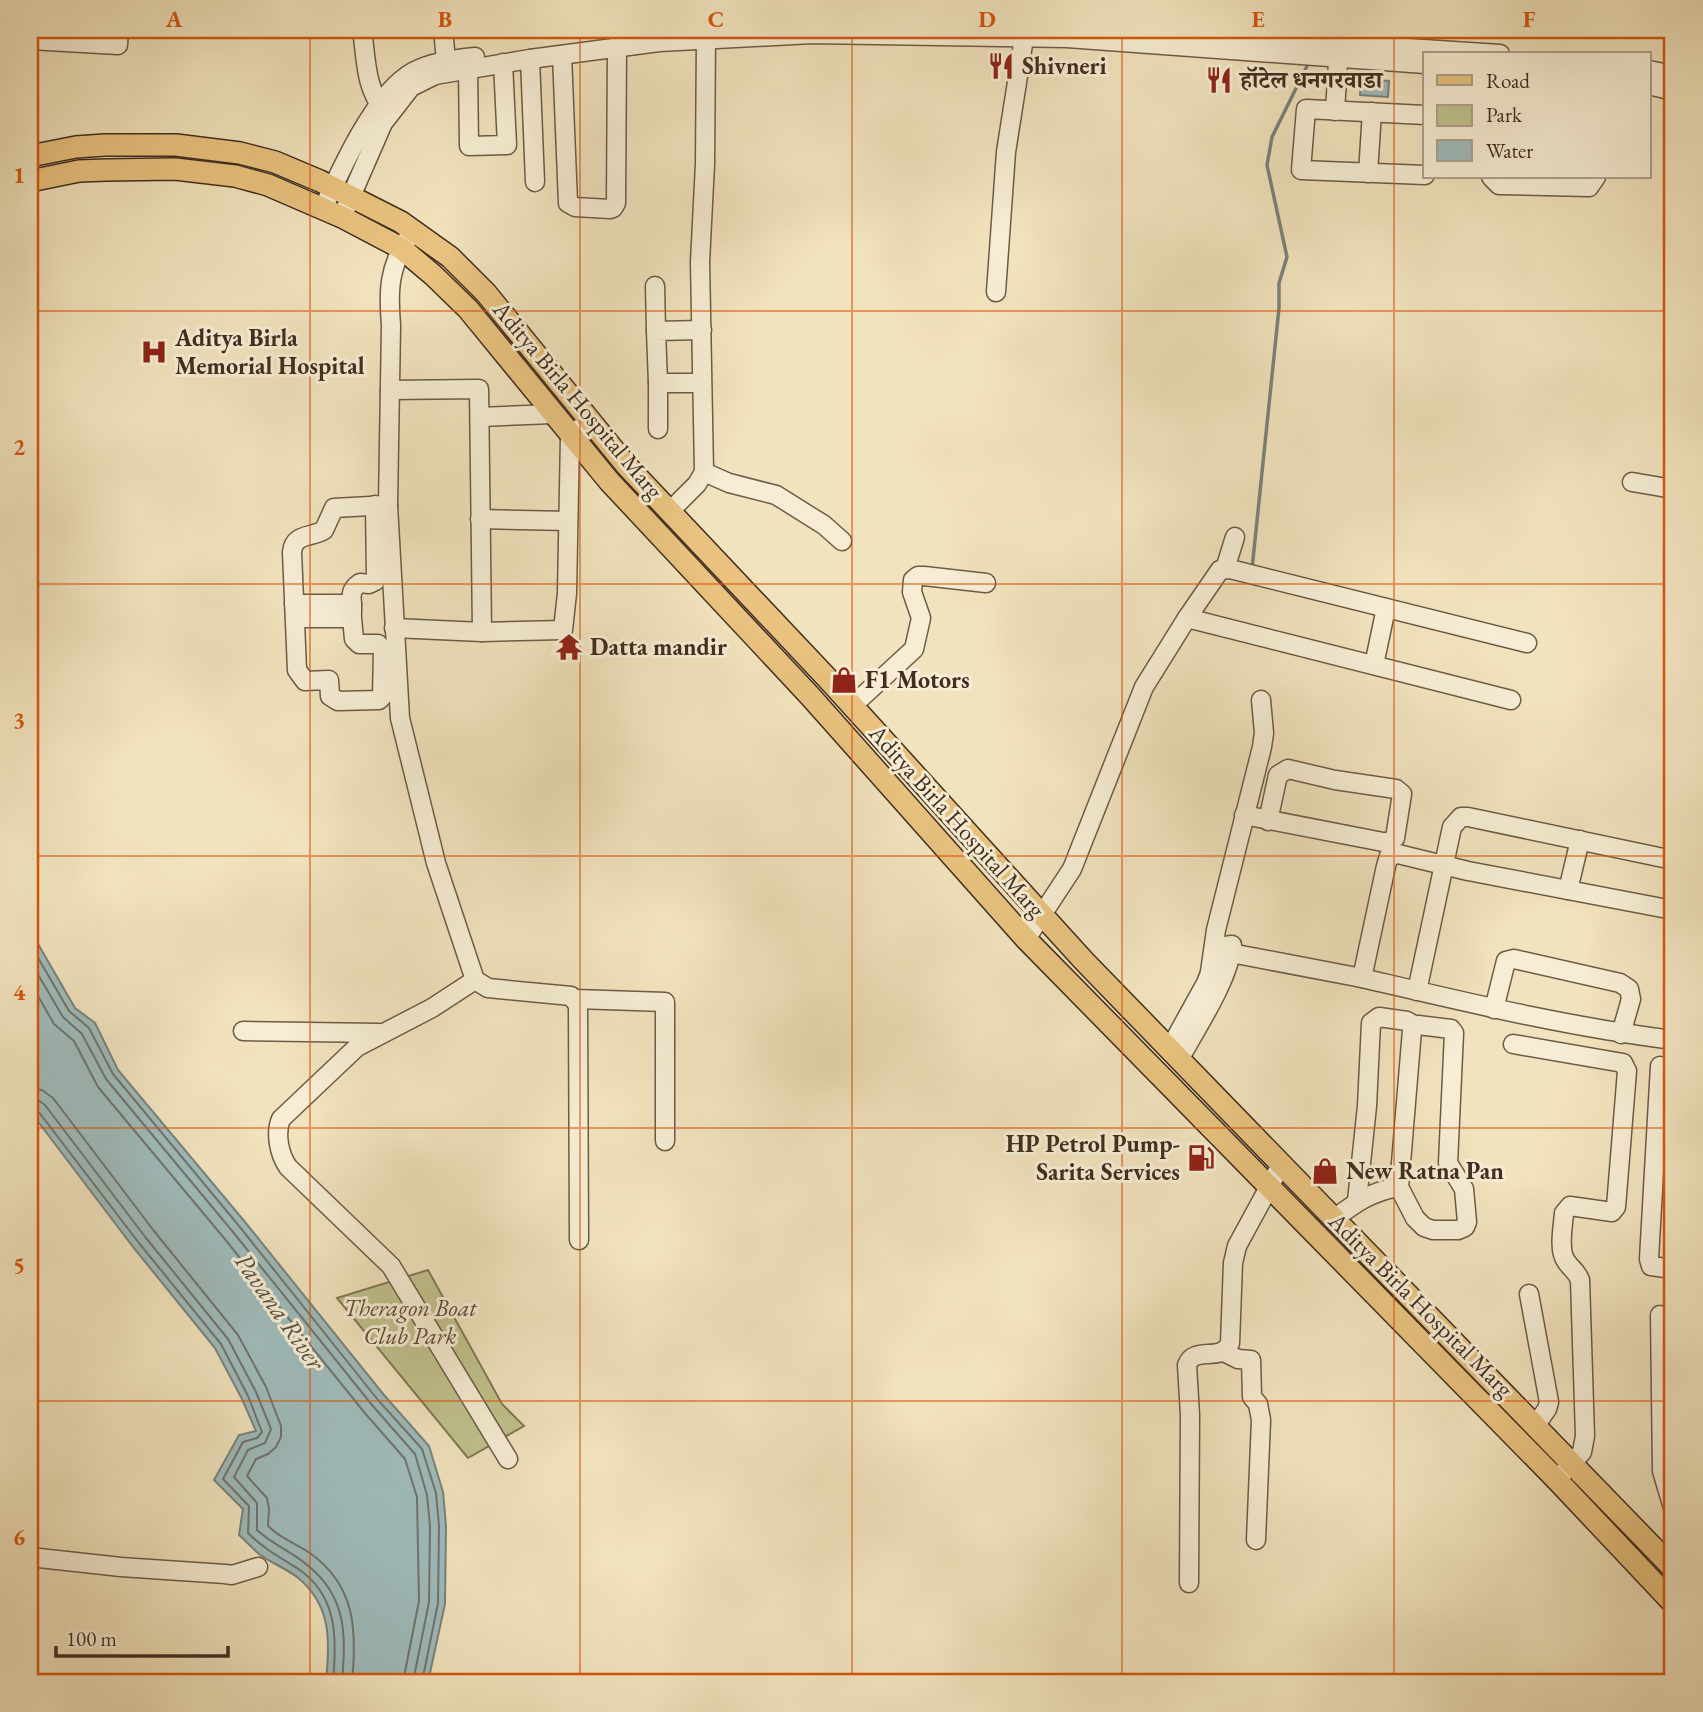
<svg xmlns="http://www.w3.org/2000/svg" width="1703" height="1712" font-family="'EB Garamond','Noto Serif Devanagari',serif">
  <rect width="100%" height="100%" fill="#f1e3bd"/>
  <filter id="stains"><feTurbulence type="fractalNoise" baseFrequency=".00286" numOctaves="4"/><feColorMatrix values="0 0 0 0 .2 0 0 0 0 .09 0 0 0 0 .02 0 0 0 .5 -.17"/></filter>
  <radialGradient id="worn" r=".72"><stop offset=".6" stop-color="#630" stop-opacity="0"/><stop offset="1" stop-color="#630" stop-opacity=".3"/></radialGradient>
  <path fill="#c0c28d" stroke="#807856" stroke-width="2" d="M428,1270L502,1404L524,1426L468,1458L337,1298Z"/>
  <g fill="#9fbbbb" stroke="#79837d" stroke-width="2">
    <path d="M1361,79L1389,81L1388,97L1360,95Z"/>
    <path d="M30,930L75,1008L95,1023L118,1070L245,1222L384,1395L429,1446L443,1492L446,1526L445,1604L428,1682H326C330,1641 332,1605 297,1577C285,1568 271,1563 259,1554C252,1548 246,1541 239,1535L243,1509L214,1480L239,1435L256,1431L242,1399L215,1348L133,1247L30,1111Z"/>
  </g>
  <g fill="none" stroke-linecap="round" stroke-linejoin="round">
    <g stroke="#70746e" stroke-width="2">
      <path d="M30,944L69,1011L89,1028L113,1074L239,1226L378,1400L422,1449L436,1493L439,1526L438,1603L422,1682"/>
      <path d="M30,961L63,1017L82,1034L106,1079L233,1232L372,1405L415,1454L427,1495L430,1526L429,1602L413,1682"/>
      <path d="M30,982L54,1024L74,1041L98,1087L224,1238L364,1412L405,1459L417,1497L419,1601L403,1682"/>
      <path d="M30,1089L42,1090L53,1098L154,1231L238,1335L266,1387L281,1426V1437L276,1447L268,1454L256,1459L247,1476L267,1498L269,1509L268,1526C280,1538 296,1544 310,1553C356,1586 357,1631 352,1682"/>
      <path d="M30,1099L38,1100L45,1105L146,1238L228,1339L256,1392L271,1429L265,1443L248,1450L234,1477L257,1503V1530C272,1544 290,1551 306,1564C347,1596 346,1634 342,1682"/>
      <path d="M30,1108L38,1111L139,1243L221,1344L248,1396L262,1432L257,1438L243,1442L223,1479L249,1506L248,1533C263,1548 279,1557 297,1568C338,1595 337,1638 333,1682"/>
    </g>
    <path stroke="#79837d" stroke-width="3.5" d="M1252,569L1279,308V283L1287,257L1267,165L1272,137L1309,62"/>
    <defs>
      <g id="minor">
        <path d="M362,30C366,55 365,90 384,109"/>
        <path d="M443,30L446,60"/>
        <path d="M1132,30L1500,54"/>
        <path d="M30,40L118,45L119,30"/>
        <path d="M562,55L568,203L575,207L610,209L613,208L616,203L617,48"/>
        <path d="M530,59L535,182"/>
        <path d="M468,69L469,146L507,145L503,63"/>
        <path d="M1649,70L1673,75"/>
        <path d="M1649,85L1673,91"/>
        <path d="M1335,111L1340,30"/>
        <path d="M1425,115L1306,109L1301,170L1425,175"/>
        <path d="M1368,173L1372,112"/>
        <path d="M1491,177L1499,185L1589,187L1596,177"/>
        <path d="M346,208L383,123L411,87L435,75L530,59L659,42L812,34L1067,38L1425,64"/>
        <path d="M323,209C341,169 375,93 413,72C431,62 455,59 475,57"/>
        <path d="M408,238C389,268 388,290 391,325L388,505L400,718L436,863L475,980L432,1008L357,1047L281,1119C275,1133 279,1154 288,1167L391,1266L508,1459"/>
        <path d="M655,286L656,331"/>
        <path d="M996,292L1006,152L1024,38"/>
        <path d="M658,383L656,331L702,330"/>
        <path d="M390,390L479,389L482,632"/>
        <path d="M480,417L553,414"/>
        <path d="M658,429V383H701"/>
        <path d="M704,472L729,483L776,495L824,525L842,541"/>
        <path d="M1632,482L1673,489"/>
        <path d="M669,512L697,484L704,472L700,262L705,164L706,38L710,30"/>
        <path d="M480,519L568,521"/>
        <path d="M1225,569L1235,537"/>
        <path d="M294,604H352V614"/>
        <path d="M352,604C351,594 351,589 360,583L369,584L375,581L376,576L375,505"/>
        <path d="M295,618H352L354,639L359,644H378L383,650L382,697L379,700L338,701L330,696L329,680L305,681L297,670L292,552C294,533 311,538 324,530L334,508L388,505"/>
        <path d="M1187,618L1511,700"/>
        <path d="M394,628L482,632L563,630L567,593L570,436L590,420"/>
        <path d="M1374,665L1386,608"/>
        <path d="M852,706L914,649L921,618L912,592L913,580L918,576H924L986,583"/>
        <path d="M1244,815L1383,842H1391L1395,838L1402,794L1396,789L1335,780L1288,769L1278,775L1268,821"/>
        <path d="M1568,890L1580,840"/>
        <path d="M1026,939L1072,869L1144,687L1187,618L1220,570L1230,569L1527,643"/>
        <path d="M1231,953L1362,978L1386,866L1389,856L1398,854L1468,871L1673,910"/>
        <path d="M1210,972L1216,930L1262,747L1264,733L1261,700"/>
        <path d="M1362,978C1465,1002 1568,1027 1673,1040"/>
        <path d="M475,980L488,988L571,996L578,1005L579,1240"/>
        <path d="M1417,991L1452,827L1461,817H1468L1673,860"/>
        <path d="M575,999L665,1002V1141"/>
        <path d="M1494,1009L1506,961L1514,959L1620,983L1629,989L1631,999L1621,1034"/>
        <path d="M243,1031L379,1033"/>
        <path d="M1513,1044L1623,1063L1627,1071L1616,1207L1612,1212L1570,1206L1564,1213C1563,1227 1558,1250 1566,1261C1571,1269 1576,1270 1580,1280L1585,1436L1582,1452L1564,1472"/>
        <path d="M1169,1050L1206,983L1218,953L1225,946L1232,945C1230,978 1195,1030 1179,1060"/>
        <path d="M1660,1066L1649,1259L1651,1266L1673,1269"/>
        <path d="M1357,1201L1367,1106L1371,1023L1379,1017L1407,1021L1412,1024V1030L1399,1187L1415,1218L1424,1227L1433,1230H1458L1465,1227L1467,1222L1464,1189L1448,1163L1454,1033L1451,1029L1418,1025"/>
        <path d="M1334,1219C1355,1203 1372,1191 1399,1187"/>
        <path d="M1529,1294L1549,1402L1547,1409L1535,1426"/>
        <path d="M1660,1315L1662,1471L1673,1508"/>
        <path d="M1224,1352L1238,1359L1251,1360L1252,1397L1258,1404L1261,1420L1256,1540"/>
        <path d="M30,1557L121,1567L225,1574L232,1575L258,1567"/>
        <path d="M1189,1583L1190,1415L1187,1365C1194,1345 1222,1363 1230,1343L1233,1263L1237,1246L1281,1165"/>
      </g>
      <g id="major">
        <path d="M30,156L76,147L105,145H176L240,153L275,162L320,181L401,222L450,257L486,293L627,466L828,679L1084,961L1673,1568"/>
        <path d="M30,181L79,171L106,170L175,169L235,176L268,185L342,217L401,248L433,275L468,309L609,481L810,696L1026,939L1557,1480L1673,1603"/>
      </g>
    </defs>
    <use href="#minor" stroke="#6d5b47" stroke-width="21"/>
    <use href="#major" stroke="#412e20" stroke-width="24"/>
    <use href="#minor" stroke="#f6edd4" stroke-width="18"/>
    <use href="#major" stroke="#e8c27e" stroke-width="21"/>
  </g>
  <path fill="none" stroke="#d7550e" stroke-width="2" stroke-opacity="0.55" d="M310,30V1682M580,30V1682M852,30V1682M1122,30V1682M1394,30V1682M30,311H1673M30,584H1673M30,856H1673M30,1128H1673M30,1401H1673"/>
  <defs>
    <symbol id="restaurant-bare" viewBox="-9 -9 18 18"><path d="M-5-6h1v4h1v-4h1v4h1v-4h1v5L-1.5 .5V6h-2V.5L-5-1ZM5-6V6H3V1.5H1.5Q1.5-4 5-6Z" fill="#8f2418" stroke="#f6edd4" stroke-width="2.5" paint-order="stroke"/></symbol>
    <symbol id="hospital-bare" viewBox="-9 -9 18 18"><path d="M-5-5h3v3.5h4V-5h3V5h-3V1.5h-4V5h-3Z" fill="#8f2418" stroke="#f6edd4" stroke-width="2.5" paint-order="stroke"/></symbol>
    <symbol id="temple-bare" viewBox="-9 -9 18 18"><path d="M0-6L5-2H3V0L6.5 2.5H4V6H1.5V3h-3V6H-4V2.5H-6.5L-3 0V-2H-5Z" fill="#8f2418" stroke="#f6edd4" stroke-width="2.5" paint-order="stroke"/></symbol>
    <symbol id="shop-bare" viewBox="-9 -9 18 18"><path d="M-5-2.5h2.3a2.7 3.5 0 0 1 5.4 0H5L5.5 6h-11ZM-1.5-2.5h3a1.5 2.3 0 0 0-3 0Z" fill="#8f2418" stroke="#f6edd4" stroke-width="2.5" paint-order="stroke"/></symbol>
    <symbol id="fuel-bare" viewBox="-9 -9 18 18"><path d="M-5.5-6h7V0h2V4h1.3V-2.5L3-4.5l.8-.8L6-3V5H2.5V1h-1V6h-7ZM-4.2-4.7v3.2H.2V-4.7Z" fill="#8f2418" stroke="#f6edd4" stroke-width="2.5" paint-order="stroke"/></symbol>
  </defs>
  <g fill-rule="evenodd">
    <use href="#restaurant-bare" x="982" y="47" width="38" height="38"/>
    <use href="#restaurant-bare" x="1200" y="61" width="38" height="38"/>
    <use href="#hospital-bare" x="135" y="333" width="38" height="38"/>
    <use href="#temple-bare" x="550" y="628" width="38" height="38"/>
    <use href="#shop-bare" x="825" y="661" width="38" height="38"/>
    <use href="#fuel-bare" x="1182" y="1139" width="38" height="38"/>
    <use href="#shop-bare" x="1306" y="1152" width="38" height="38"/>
  </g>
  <g text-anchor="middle" stroke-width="6" stroke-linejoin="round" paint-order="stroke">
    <g font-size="24" font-weight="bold" fill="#412e20" stroke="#f6edd4" text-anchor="start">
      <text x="1022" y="74">Shivneri</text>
      <text x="1240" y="88">हॉटेल धनगरवाडा</text>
      <text x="175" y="346">Aditya Birla<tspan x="175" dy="28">Memorial Hospital</tspan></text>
      <text x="590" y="655">Datta mandir</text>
      <text x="865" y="688">F1 Motors</text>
      <text x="1180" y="1152" text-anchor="end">HP Petrol Pump-<tspan x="1180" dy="28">Sarita Services</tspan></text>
      <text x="1346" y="1179">New Ratna Pan</text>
    </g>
    <g font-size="24" fill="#412e20" stroke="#f6edd4">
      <text transform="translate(578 400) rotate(50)" y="8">Aditya Birla Hospital Marg</text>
      <text transform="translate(957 821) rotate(48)" y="8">Aditya Birla Hospital Marg</text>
      <text transform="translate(1421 1305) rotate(45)" y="8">Aditya Birla Hospital Marg</text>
    </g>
    <g font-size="24" font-style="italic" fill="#5a4c36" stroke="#f6edd4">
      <text x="410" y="1316">Theragon Boat<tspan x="410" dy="28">Club Park</tspan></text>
    </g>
    <g font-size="26" font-style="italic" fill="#585147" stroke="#f6edd4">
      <text transform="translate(280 1311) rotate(55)" y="9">Pavana River</text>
    </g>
  </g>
  <rect width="1703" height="1712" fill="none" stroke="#f1e3bd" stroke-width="77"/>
  <rect x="1423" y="52" width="228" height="126" fill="#f6edd4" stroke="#aea18c" stroke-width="2"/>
  <rect x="1437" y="75" width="35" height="10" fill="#e8c27e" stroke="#aea18c" stroke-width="2"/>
  <text x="1486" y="88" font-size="21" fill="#412e20">Road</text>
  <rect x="1437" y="105" width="35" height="21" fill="#c0c28d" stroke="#aea18c" stroke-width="2"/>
  <text x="1486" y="122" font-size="21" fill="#412e20">Park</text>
  <rect x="1437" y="140" width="35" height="21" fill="#9fbbbb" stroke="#aea18c" stroke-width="2"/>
  <text x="1486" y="158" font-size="21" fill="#412e20">Water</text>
  <path d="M56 1646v10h172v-10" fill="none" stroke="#412e20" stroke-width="3.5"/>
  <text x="66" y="1646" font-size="21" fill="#412e20" stroke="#f6edd4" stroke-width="5" paint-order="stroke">100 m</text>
  <rect x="38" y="38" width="1626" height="1636" fill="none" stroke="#d7550e" stroke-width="2.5"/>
  <g font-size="23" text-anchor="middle" font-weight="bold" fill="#d7550e">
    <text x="174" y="27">A</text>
    <text x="445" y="27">B</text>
    <text x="716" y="27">C</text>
    <text x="987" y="27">D</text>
    <text x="1258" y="27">E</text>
    <text x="1529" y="27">F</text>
    <text x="19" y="183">1</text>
    <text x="19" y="455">2</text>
    <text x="19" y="728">3</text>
    <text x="19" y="1000">4</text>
    <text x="19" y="1273">5</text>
    <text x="19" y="1545">6</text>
  </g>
  <rect width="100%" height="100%" filter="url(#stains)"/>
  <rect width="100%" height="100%" fill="url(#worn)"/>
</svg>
